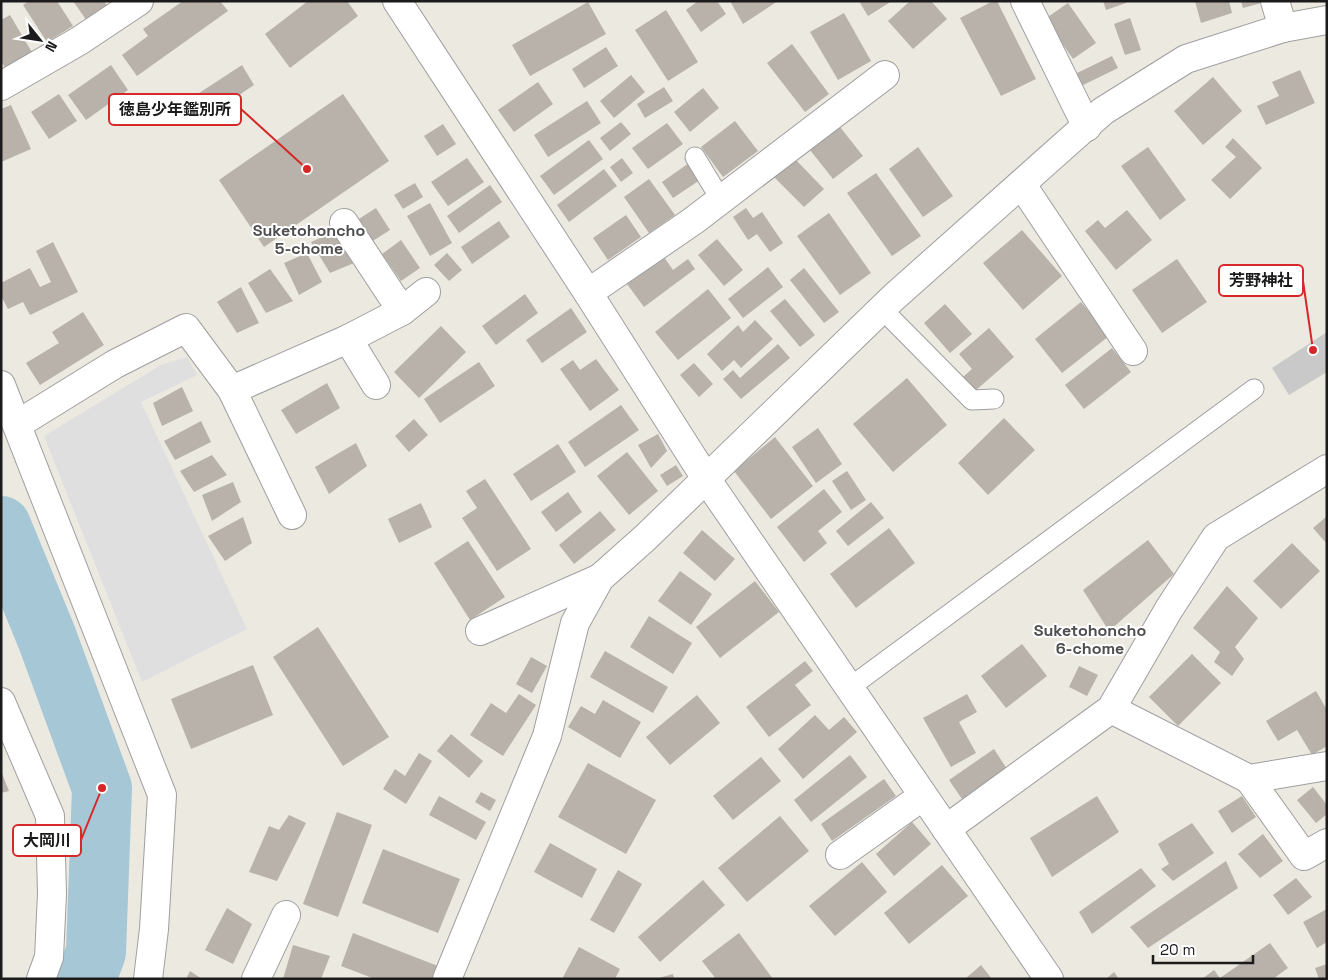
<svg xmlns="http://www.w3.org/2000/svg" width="1328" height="980" font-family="'Space Grotesk','Noto Sans JP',sans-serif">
  <rect width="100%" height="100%" fill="#ece9e1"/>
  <path fill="#c9c9c9" d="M1327,332V372L1289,395L1272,368Z"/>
  <path fill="#dfdfdf" d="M187,357L197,375L141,402L247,629L142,682L44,436L161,365Z"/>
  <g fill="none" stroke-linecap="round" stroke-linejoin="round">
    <path stroke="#a5c7d6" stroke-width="60" d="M1,526L47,638L102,788L96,952L86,979"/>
  </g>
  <g fill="#b8b2ab">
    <path d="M29,1H57L73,26L47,42L23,5Z"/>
    <path d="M73,1H104L108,7L87,21Z"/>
    <path d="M183,1H220L228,11L137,76L122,55L148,36L143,29Z"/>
    <path d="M308,1H347L358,16L290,68L265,34Z"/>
    <path d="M698,1H717L726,14L701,32L686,10Z"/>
    <path d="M730,1H778L743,24Z"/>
    <path d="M864,1H892L868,16L860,3Z"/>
    <path d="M910,1H931L947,19L913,49L888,21Z"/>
    <path d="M993,1H997L1036,79L1001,96L960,18Z"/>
    <path d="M1103,1H1126V3L1106,10Z"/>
    <path d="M1195,1H1229L1232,13L1201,23Z"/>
    <path d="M1241,1H1265V2L1243,8Z"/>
    <path d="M588,2L606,34L530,76L512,45Z"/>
    <path d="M1068,3L1096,43L1073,59L1045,19Z"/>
    <path d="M666,10L698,62L668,81L635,30Z"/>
    <path d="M844,13L871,61L838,80L810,32Z"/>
    <path d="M10,15L33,54L6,69L1,61V20Z"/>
    <path d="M1130,18L1141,50L1125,55L1114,24Z"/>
    <path d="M792,44L829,94L805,112L767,63Z"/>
    <path d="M606,47L618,66L584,88L572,69Z"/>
    <path d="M1112,56L1118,68L1079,87L1073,75Z"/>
    <path d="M111,65L128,90L86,120L68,95Z"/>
    <path d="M242,65L254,85L206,117L193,97Z"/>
    <path d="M1300,70L1315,103L1266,125L1257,106L1279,96L1272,82Z"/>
    <path d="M631,75L645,92L614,118L600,101Z"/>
    <path d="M1213,77L1242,111L1203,145L1174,111Z"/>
    <path d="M538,82L553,104L514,132L498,110Z"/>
    <path d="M664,87L673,101L645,118L637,104Z"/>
    <path d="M703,88L719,108L690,132L674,112Z"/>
    <path d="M59,94L77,121L49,139L31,112Z"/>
    <path d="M343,94L389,161L264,247L219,180Z"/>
    <path d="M587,101L601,123L548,157L534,135Z"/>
    <path d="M11,105L31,149L1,162V109Z"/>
    <path d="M735,121L758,151L723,177L701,147Z"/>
    <path d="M621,122L631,134L610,151L600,138Z"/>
    <path d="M667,123L683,144L648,169L632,148Z"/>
    <path d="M443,124L456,144L437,156L424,136Z"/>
    <path d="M840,127L863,156L833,179L810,150Z"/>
    <path d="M1233,138L1262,168L1230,199L1211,180L1236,157L1225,147Z"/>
    <path d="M589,140L603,159L554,195L540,176Z"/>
    <path d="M918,147L953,196L923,217L889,169Z"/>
    <path d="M1148,147L1186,200L1160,220L1121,166Z"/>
    <path d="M467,158L484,182L448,206L431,182Z"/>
    <path d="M622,158L633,173L621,182L610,167Z"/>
    <path d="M794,158L824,189L804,207L774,177Z"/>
    <path d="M689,163L700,180L673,198L662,182Z"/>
    <path d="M604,169L617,186L569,222L557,205Z"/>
    <path d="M876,173L921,236L892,256L847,193Z"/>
    <path d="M649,179L675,215L649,233L624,197Z"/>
    <path d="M415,183L423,197L403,209L394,195Z"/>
    <path d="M490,185L502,202L459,233L447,216Z"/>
    <path d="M430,203L452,243L430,256L407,216Z"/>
    <path d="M376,208L390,230L368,244L354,222Z"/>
    <path d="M746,208L753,218L762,212L783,243L770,252L757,234L748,240L733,217Z"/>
    <path d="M1127,210L1152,240L1116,270L1085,231L1098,220L1105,228Z"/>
    <path d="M829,213L871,273L840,295L797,236Z"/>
    <path d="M626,215L641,237L608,260L593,238Z"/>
    <path d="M499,221L510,237L472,264L461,247Z"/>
    <path d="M1022,230L1062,276L1023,310L983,263Z"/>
    <path d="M334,232L354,263L330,273L311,242Z"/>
    <path d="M717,239L743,270L724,286L698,255Z"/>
    <path d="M401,240L420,268L401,281L382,254Z"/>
    <path d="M53,242L78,292L30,315L23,302L8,309L1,296V283L30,268L40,287L51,282L36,251Z"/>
    <path d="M307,253L322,282L299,295L284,263Z"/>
    <path d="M447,253L462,270L449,281L434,265Z"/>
    <path d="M664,257L673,270L688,259L695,269L644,307L627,284Z"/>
    <path d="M1177,259L1207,302L1162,333L1132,290Z"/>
    <path d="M768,267L783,287L743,318L728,299Z"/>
    <path d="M804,268L839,312L824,323L790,280Z"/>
    <path d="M270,269L293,301L266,313L248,283Z"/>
    <path d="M241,287L259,323L237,333L217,302Z"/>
    <path d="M708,289L731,318L678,360L655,332Z"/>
    <path d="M525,294L538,313L496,345L482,326Z"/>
    <path d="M785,299L815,335L800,347L770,311Z"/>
    <path d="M1081,302L1109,336L1062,373L1035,339Z"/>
    <path d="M945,304L972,334L950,353L924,323Z"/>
    <path d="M571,308L587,332L542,363L526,340Z"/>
    <path d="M83,312L104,345L40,385L26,363L59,343L52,332Z"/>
    <path d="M755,320L773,339L741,368L734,360L722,371L707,354L738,325L743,332Z"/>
    <path d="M441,326L466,352L419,398L394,372Z"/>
    <path d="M989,328L1014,357L975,391L963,377L972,369L959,354Z"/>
    <path d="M778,344L790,358L741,399L723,379L733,370L740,378Z"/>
    <path d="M1112,348L1131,372L1084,409L1065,385Z"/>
    <path d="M596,359L619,390L590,411L560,369L573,360L580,370Z"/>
    <path d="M479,362L495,386L440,423L424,399Z"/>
    <path d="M694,363L713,384L699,397L680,375Z"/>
    <path d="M907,378L947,425L893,472L853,424Z"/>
    <path d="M327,383L340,408L296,434L281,410Z"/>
    <path d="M182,387L193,411L162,426L153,403Z"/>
    <path d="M621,405L639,430L585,467L568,442Z"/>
    <path d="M1004,418L1035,450L988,495L958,463Z"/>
    <path d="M414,419L428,435L409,452L395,436Z"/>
    <path d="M201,421L211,442L175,460L164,441Z"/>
    <path d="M818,428L842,464L816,483L792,447Z"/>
    <path d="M658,434L667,451L651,468L638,445Z"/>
    <path d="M775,437L813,486L771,519L734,471Z"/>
    <path d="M356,443L367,466L329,494L315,467Z"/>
    <path d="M558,444L576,472L531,501L513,474Z"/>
    <path d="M627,452L658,491L629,515L597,476Z"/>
    <path d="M212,455L227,475L194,492L180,471Z"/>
    <path d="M676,465L683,476L667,486L660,475Z"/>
    <path d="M847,471L866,500L851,510L832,481Z"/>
    <path d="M485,479L531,549L497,571L462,518L477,508L466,491Z"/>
    <path d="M233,482L241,502L212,521L202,495Z"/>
    <path d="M824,489L842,512L818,531L827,543L804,562L777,527Z"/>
    <path d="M568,492L582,512L556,532L541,512Z"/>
    <path d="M871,502L884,518L848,546L836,531Z"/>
    <path d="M421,503L432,527L399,543L388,519Z"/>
    <path d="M600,511L616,530L574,564L559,545Z"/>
    <path d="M1327,516V544L1313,528Z"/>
    <path d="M243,517L252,543L225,561L208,536Z"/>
    <path d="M889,528L915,563L856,608L830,574Z"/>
    <path d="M702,530L735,559L715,581L683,553Z"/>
    <path d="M1148,540L1174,574L1109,631L1083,590Z"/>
    <path d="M468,541L505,597L470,620L434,563Z"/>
    <path d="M1292,543L1320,571L1281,609L1253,581Z"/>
    <path d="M680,571L712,594L691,625L658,601Z"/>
    <path d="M755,581L779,612L720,658L696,627Z"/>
    <path d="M1227,586L1258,618L1235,647L1244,659L1232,676L1214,662L1220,652L1193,628Z"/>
    <path d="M649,616L692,643L673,674L630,647Z"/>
    <path d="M318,627L389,737L343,766L273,657Z"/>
    <path d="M1022,644L1047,676L1006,708L981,676Z"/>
    <path d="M605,651L668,687L653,713L590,677Z"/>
    <path d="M1192,654L1221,683L1178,726L1149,697Z"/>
    <path d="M531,657L547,666L532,693L516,684Z"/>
    <path d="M805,661L813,671L795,685L811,705L769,737L746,707Z"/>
    <path d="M253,665L273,715L191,749L171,699Z"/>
    <path d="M1079,666L1098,675L1087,696L1069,687Z"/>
    <path d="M1316,691L1327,710V746L1312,755L1297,730L1278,741L1266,721Z"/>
    <path d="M519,694L536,705L503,756L470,735L491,703L506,713Z"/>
    <path d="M967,694L977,712L959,722L976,753L951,767L923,718Z"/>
    <path d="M697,695L720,723L670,765L646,737Z"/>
    <path d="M603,700L641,722L620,758L568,727L581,706L595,714Z"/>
    <path d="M815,715L829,730L844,717L857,732L803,779L778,749Z"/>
    <path d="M451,734L483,761L469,778L437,751Z"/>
    <path d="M994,749L1007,769L962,799L949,780Z"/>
    <path d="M419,753L432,761L406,804L383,789L395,769L405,776Z"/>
    <path d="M850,755L867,777L811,822L794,800Z"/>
    <path d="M761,757L781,781L733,820L713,796Z"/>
    <path d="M588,763L656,800L626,854L558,817Z"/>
    <path d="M1,771L9,791L1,793Z"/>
    <path d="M884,779L896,796L832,841L821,824Z"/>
    <path d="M1313,787L1327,805V814L1316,823L1297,800Z"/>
    <path d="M481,792L496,800L490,811L475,802Z"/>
    <path d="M439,796L486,822L476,840L429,815Z"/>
    <path d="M1097,796L1119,832L1052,877L1030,838Z"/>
    <path d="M1242,796L1256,817L1232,833L1218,811Z"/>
    <path d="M337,812L372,825L338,917L303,904Z"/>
    <path d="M289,815L306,823L277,881L249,872L269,826L279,830Z"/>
    <path d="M780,816L809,851L747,902L718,868Z"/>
    <path d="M912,822L931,844L894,876L876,854Z"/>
    <path d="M1192,823L1214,853L1173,881L1161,869L1169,864L1158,844Z"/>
    <path d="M1263,834L1283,861L1260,878L1238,854Z"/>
    <path d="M550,843L597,869L582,898L534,872Z"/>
    <path d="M383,849L460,879L438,933L362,903Z"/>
    <path d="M1226,861L1238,888L1148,948L1130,927Z"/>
    <path d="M862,862L887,892L835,936L809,906Z"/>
    <path d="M942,865L968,896L909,944L884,913Z"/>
    <path d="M1141,868L1156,886L1092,934L1079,912Z"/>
    <path d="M618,870L642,884L614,933L590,920Z"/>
    <path d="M1296,878L1312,897L1288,915L1273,895Z"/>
    <path d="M703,880L725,905L660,962L638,937Z"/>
    <path d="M227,908L252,924L233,964L205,950Z"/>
    <path d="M1327,909V942L1317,948L1303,922Z"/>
    <path d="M353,933L438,966L433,979H375L341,966Z"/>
    <path d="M739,933L773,979H716L702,961Z"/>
    <path d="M1270,943L1288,968L1273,979H1202L1214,970L1220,978Z"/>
    <path d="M293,945L330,956L321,979H283Z"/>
    <path d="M579,947L620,969L615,979H562Z"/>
    <path d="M1327,964V979H1319L1315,968Z"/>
    <path d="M981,965L992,979H965Z"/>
    <path d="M190,971L202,979H186Z"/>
    <path d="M1114,972L1119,979H1106Z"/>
    <path d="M673,974L674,979H659V978Z"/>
  </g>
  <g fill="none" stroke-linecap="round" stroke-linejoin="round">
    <defs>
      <g id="service">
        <path d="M695,157L721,200"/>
        <path d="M882,309L972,400L994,399"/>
        <path d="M849,688L1254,389"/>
      </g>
      <g id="minor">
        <path d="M1025,1L1087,127"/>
        <path d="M1275,1L1283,28"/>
        <path d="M1,86L79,41L139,1"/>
        <path d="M1022,185L1133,351"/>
        <path d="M344,223L402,311"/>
        <path d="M588,293L693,221L885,75"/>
        <path d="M348,339L402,311L426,292"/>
        <path d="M1,385L162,795L154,929L148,979"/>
        <path d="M232,390L292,515"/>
        <path d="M18,424L115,364L186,328L232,390L348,339L376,385"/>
        <path d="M707,480L1049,979"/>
        <path d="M480,631L600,578"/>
        <path d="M1,702L50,816L52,894L49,957L41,979"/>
        <path d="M1111,709L1169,609L1216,537L1327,469"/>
        <path d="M1249,779L1304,856L1327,843"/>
        <path d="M946,829L1111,709L1249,779L1327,766"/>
        <path d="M840,855L923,796"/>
        <path d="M256,979L286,915"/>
        <path d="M447,979L547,736L575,623L600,578L645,538L894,297L1103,111L1186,59L1283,28L1327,20"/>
      </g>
      <path id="tertiary" d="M397,1L588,293L707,480"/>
    </defs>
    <use href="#service" stroke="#9f9f9f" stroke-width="21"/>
    <use href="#minor" stroke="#9f9f9f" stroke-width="30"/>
    <use href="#tertiary" stroke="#9f9f9f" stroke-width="30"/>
    <use href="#service" stroke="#fff" stroke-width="19"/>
    <use href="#minor" stroke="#fff" stroke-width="28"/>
    <use href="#tertiary" stroke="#fff" stroke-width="28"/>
  </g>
  <g text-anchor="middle" stroke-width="4" stroke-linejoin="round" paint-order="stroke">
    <g font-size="16" font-weight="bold" fill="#4e4e4e" stroke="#fff">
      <text x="309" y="236">Suketohoncho<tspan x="309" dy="18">5-chome</tspan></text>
      <text x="1090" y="636">Suketohoncho<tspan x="1090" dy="18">6-chome</tspan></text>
    </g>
  </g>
  <path fill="none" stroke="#d62828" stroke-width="2" d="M307 169L241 109M1313 350L1303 281M102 788L81 840"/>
  <g fill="#d62828" stroke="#fff" stroke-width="2">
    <circle cx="307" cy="169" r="5"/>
    <circle cx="1313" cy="350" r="5"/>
    <circle cx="102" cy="788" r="5"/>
  </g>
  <g fill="#fff" stroke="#d62828" stroke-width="2">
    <rect x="109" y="94" width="132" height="31" rx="5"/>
    <rect x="1219" y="265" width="84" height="31" rx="5"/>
    <rect x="13" y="825" width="68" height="31" rx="5"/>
  </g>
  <g font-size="16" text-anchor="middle" font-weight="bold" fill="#1b1b1b">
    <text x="175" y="115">徳島少年鑑別所</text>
    <text x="1261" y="286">芳野神社</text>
    <text x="47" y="846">大岡川</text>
  </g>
  <rect width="1328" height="980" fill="none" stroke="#1b1b1b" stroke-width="5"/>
  <g transform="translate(40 40) rotate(120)" stroke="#ffffff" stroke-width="4" paint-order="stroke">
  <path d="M0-4L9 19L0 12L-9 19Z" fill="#1b1b1b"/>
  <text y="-8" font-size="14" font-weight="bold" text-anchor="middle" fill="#1b1b1b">N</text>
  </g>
  <path d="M1153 955v8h100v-8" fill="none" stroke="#1b1b1b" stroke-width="2.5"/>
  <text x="1160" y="955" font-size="15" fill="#1b1b1b" stroke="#ffffff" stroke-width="4" paint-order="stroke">20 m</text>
</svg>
